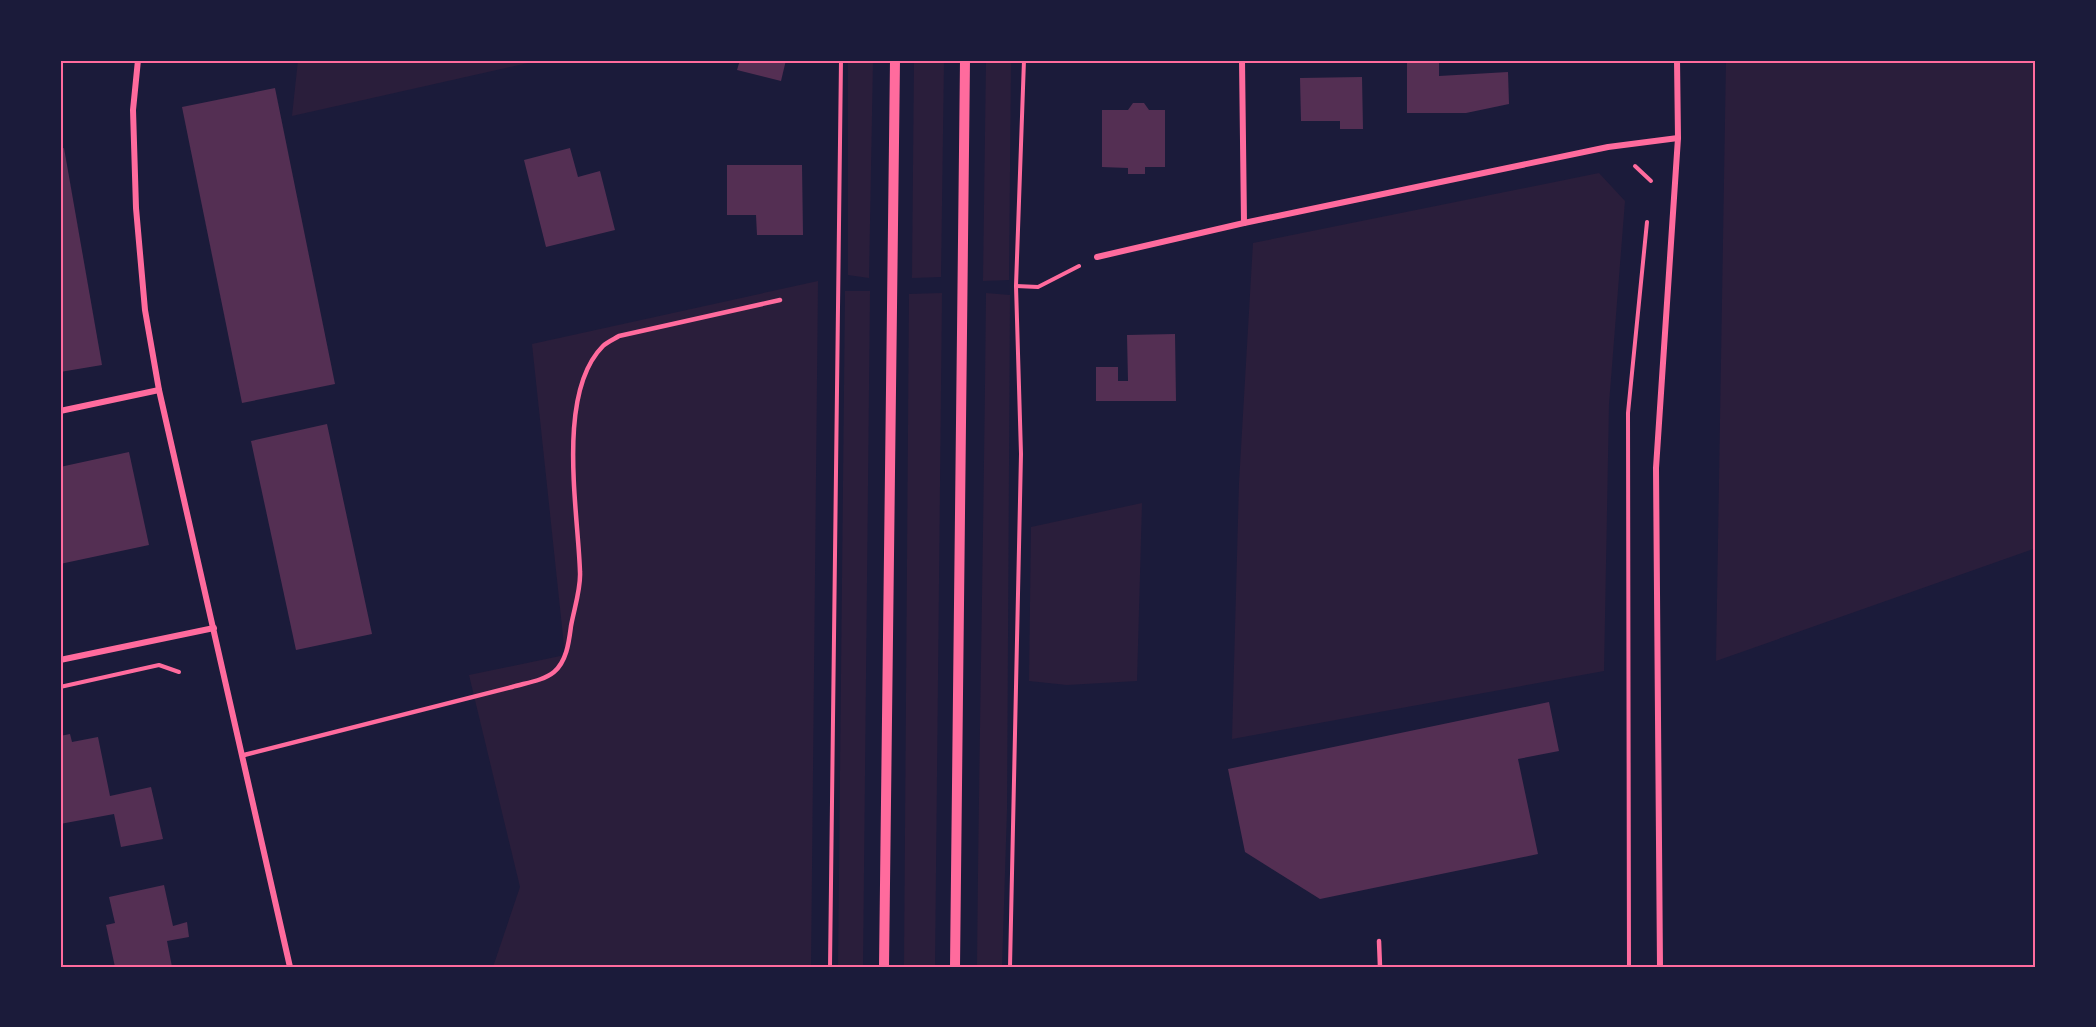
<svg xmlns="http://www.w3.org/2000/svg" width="2096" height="1027" font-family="'Exo 2',sans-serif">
  <rect width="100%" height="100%" fill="#1b1b3a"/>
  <g fill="#2a1e3b">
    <path d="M298,60H541L292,116Z"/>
    <path d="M848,60H873L869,278L848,275Z"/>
    <path d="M914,60H944L941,277L912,278Z"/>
    <path d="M986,60H1011L1009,280L983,281Z"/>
    <path d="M1726,60H2036V548L1716,661Z"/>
    <path d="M1599,173L1625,201L1609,404L1604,671L1232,739L1239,483L1253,243Z"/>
    <path d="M818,281L811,967H493L520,887L469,675L565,655L532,344Z"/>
    <path d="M845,291H870L863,967H838Z"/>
    <path d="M942,293L935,967H904L909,294Z"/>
    <path d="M986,293L1010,295L1007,810L1002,967H977C979,742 984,518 986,293Z"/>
    <path d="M1142,503L1137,681L1067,685L1029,681L1031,527Z"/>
  </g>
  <g fill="#542f53">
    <path d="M740,60H786L781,81L737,70Z"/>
    <path d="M1407,60H1439V76L1508,72L1509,104L1466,113H1407Z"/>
    <path d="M1362,77L1363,129H1340V121H1301L1300,78Z"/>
    <path d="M275,88L335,384L242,403L182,107Z"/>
    <path d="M1133,103H1144L1149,110H1165V167H1145V174H1128V168L1102,167V110H1128Z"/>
    <path d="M64,148L102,365L60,372V149Z"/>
    <path d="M570,148L578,177L600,171L615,230L546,247L524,160Z"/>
    <path d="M727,165H802L803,235H757L756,215H727Z"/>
    <path d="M1175,334L1176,401H1096V367H1118V381H1128L1127,335Z"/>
    <path d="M327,424L372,634L296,650L251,441Z"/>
    <path d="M129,452L149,545L60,564V467Z"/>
    <path d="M1549,702L1559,751L1518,759L1538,854L1320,899L1245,852L1228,769Z"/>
    <path d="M70,734L72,742L98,737L110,796L151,787L163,839L121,847L114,814L60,824V736Z"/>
    <path d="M164,885L173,926L187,922L189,937L167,941L172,967H115L106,925L115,923L109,897Z"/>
  </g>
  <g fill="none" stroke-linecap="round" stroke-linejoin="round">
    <g stroke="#ff6b9d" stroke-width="4">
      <path d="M1635,166L1651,181"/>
      <path d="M1016,286L1038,287L1079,266"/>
      <path d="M60,687L159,665L179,672"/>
      <path d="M830,967L841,60"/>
      <path d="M1010,967L1021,454L1016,286L1024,60"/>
      <path d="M1629,967L1628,413L1647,222"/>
    </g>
    <g stroke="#ff6b9d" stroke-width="4.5">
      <path d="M244,755L512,687C525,683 543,681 554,672C567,661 569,641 571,626C574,609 581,589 580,572C578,510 556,393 603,346C607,342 614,339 619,336L780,300"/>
      <path d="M1379,941L1380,967"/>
    </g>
    <g stroke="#ff6b9d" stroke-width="6">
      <path d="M138,60L133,110L136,208L145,310L159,390L290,967"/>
      <path d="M1242,60L1244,223"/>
      <path d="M1097,257L1244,223L1608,147L1678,138"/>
      <path d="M60,411L159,390"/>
      <path d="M60,660L214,628"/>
      <path d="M1660,967L1656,468L1678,138L1677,60"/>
    </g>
    <g stroke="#ff6b9d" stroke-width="10">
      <path d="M884,967L895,60"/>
      <path d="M955,967L965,60"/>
    </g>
  </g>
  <rect width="2096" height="1027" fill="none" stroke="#1b1b3a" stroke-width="123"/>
  <rect x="62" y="62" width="1972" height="904" fill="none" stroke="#ff6b9d" stroke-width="2"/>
</svg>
